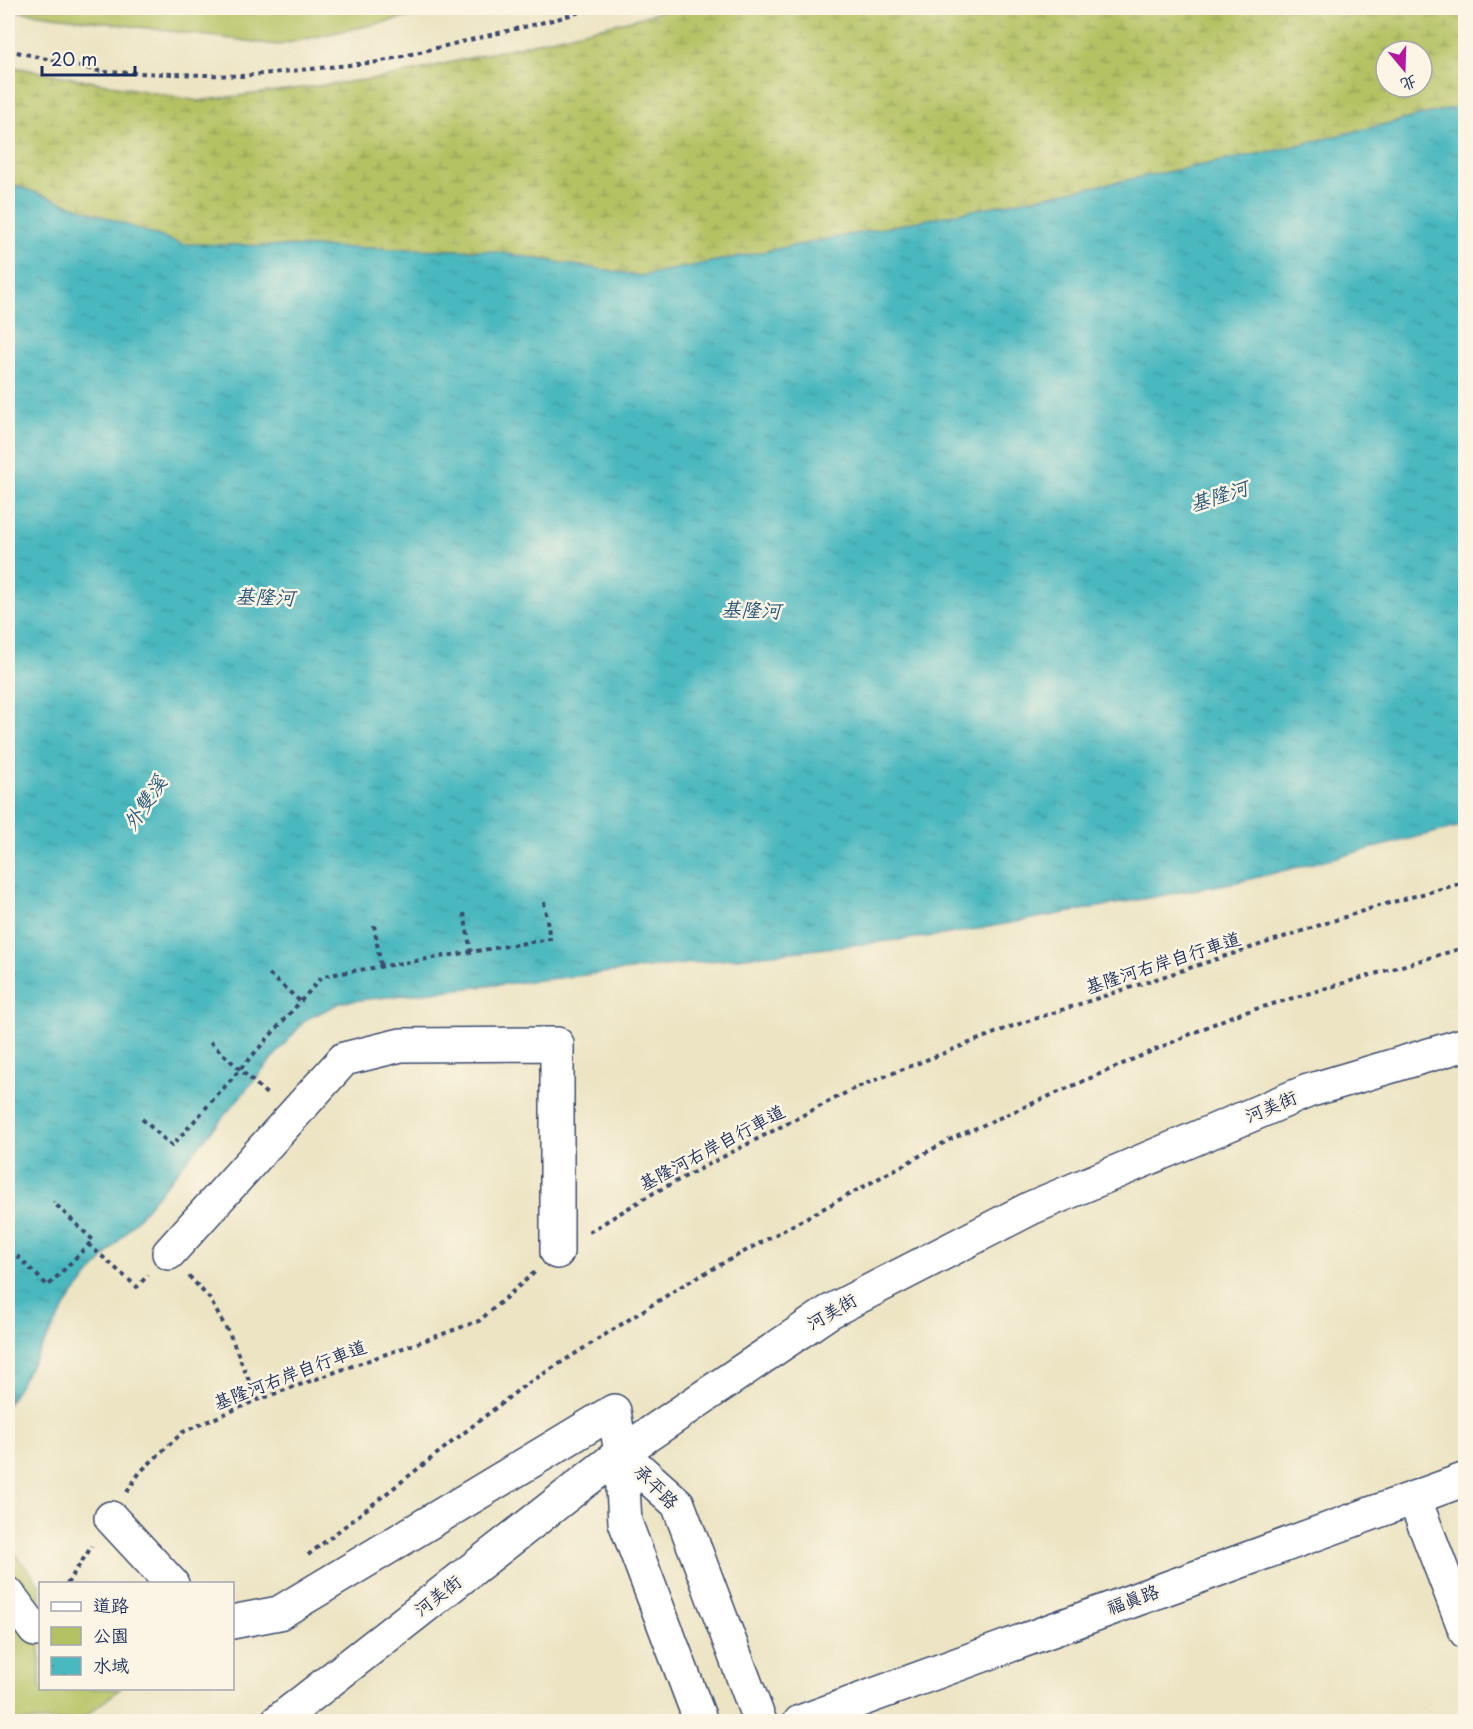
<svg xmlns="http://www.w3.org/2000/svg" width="1473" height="1729" font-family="'Playpen Sans','LXGW WenKai TC',sans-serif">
  <defs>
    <pattern id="wetland-marsh" width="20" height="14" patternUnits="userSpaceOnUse" patternTransform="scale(1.5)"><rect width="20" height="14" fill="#b5c264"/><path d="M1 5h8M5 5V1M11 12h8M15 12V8" fill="none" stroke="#929e56"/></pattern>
    <pattern id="water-ripples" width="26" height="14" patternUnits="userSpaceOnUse" patternTransform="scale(1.5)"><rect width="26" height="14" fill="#49b8bf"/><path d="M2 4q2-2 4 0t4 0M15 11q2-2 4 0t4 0" fill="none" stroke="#3c969e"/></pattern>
  </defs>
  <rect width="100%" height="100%" fill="#fcf5e5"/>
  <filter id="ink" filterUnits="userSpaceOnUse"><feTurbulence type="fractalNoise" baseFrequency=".0167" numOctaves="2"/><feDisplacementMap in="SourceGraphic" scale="12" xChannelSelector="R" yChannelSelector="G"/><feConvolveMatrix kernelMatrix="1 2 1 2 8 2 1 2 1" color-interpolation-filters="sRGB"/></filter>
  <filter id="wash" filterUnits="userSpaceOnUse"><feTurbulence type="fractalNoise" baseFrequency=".008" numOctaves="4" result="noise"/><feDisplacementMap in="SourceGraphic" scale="24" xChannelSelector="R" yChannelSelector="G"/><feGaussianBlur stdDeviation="1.35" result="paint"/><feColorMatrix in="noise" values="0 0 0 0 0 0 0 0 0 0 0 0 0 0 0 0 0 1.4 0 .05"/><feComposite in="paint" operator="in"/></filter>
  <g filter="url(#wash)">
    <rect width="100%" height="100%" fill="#ece4c3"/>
    <path fill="url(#wetland-marsh)" stroke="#687861" stroke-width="1.5" fill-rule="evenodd" d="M671,8H1466L1465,105L1278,150L641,276L489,251L181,244L9,183L8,175V66L198,101L389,77L635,19ZM1386,51H1422V87H1386Z"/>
    <g fill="#b5c264" stroke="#687861" stroke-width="1.5">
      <path d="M8,8H450L278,45L8,10Z"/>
      <path d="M8,1545L40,1585V1688L120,1689L79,1721H8Z"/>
    </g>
    <path fill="url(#water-ripples)" stroke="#32748e" stroke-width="1.5" d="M1465,105V825L1242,881L943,935L342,1002L305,1020L72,1296L8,1404V183L181,244L489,251L641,276L1278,150Z"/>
  </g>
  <g filter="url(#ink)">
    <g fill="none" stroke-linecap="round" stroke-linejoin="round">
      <defs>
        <g id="minor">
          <path d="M169,1253L344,1059L401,1045L557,1044V1252"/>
          <path d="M621,1453L678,1504L760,1722"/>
          <path d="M1414,1498L1466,1632"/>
          <path d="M111,1518L172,1584"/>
          <path d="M8,1594L35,1630"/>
          <path d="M232,1622L279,1613L614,1411L621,1453L625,1522L701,1722"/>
          <path d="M277,1722L621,1453L829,1312L1031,1208L1308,1091L1466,1044"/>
          <path d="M800,1722L1466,1479"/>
        </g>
      </defs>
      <use href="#minor" stroke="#3a4a6d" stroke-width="36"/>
      <g stroke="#3a4a6d" stroke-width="4" stroke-dasharray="4.5 4.5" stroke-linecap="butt">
        <path d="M8,50L103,72L242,76L378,62L557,19L593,8"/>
        <path d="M464,913L471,952"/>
        <path d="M374,925L381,967"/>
        <path d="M269,974L301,1002"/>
        <path d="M210,1042L269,1096"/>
        <path d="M142,1119L172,1146L323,976L550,939L544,902"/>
        <path d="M589,1232L650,1195L855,1088L1010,1027L1375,907L1466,882"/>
        <path d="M88,1244L137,1287L148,1275"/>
        <path d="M17,1256L48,1286L93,1240L53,1202"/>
        <path d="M189,1276L209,1298L231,1337L257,1400"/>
        <path d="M127,1492L140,1472L183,1432L257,1400L479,1321L535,1272"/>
        <path d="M308,1555L521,1388L685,1284L949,1140L1232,1016L1466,947"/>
        <path d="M67,1584L92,1546"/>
      </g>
      <use href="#minor" stroke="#fff" stroke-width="33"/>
    </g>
  </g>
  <g text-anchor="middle" stroke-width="5" stroke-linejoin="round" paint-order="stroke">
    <g font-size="18" fill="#1b2f5e" stroke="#fcf5e5">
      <text transform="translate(1163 963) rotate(-18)" y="6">基隆河右岸自行車道</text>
      <text transform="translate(1271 1107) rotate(-23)" y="6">河美街</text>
      <text transform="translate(712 1148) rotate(-28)" y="6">基隆河右岸自行車道</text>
      <text transform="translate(832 1312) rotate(-30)" y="6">河美街</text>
      <text transform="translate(290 1375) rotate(-21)" y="6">基隆河右岸自行車道</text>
      <text transform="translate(656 1487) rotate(45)" y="6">承平路</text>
      <text transform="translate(438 1596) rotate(-38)" y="6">河美街</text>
      <text transform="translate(1133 1600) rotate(-20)" y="6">福真路</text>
    </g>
    <g font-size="20" font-style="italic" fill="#29587b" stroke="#fcf5e5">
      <text transform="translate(1219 496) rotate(-17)" y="7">基隆河</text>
      <text transform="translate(265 597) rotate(2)" y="7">基隆河</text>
      <text transform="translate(751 610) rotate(2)" y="7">基隆河</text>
      <text transform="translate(145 803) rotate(-56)" y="7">外雙溪</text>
    </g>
  </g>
  <rect width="1473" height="1729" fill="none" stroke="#fcf5e5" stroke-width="30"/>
  <rect x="39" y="1582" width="195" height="108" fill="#fcf5e5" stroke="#a2a6af" stroke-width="1.5"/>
  <rect x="51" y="1602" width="30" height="9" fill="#ffffff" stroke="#a2a6af" stroke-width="1.5"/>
  <text x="93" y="1612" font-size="18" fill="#1b2f5e">道路</text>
  <rect x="51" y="1627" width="30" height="18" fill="#b5c264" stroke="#a2a6af" stroke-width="1.5"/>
  <text x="93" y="1642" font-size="18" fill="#1b2f5e">公園</text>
  <rect x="51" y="1657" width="30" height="18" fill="url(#water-ripples)" stroke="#a2a6af" stroke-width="1.5"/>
  <text x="93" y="1672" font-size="18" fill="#1b2f5e">水域</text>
  <g transform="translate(1404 69) rotate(161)"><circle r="28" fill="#fcf5e5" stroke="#a2a6af" stroke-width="1.5"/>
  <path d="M0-4.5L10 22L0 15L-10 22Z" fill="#b5179e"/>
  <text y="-9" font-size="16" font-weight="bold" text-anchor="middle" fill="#1b2f5e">北</text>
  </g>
  <path d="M42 66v9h93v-9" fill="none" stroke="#1b2f5e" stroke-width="3"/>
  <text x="51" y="66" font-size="18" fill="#1b2f5e" stroke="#fcf5e5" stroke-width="4.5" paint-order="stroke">20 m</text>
</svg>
